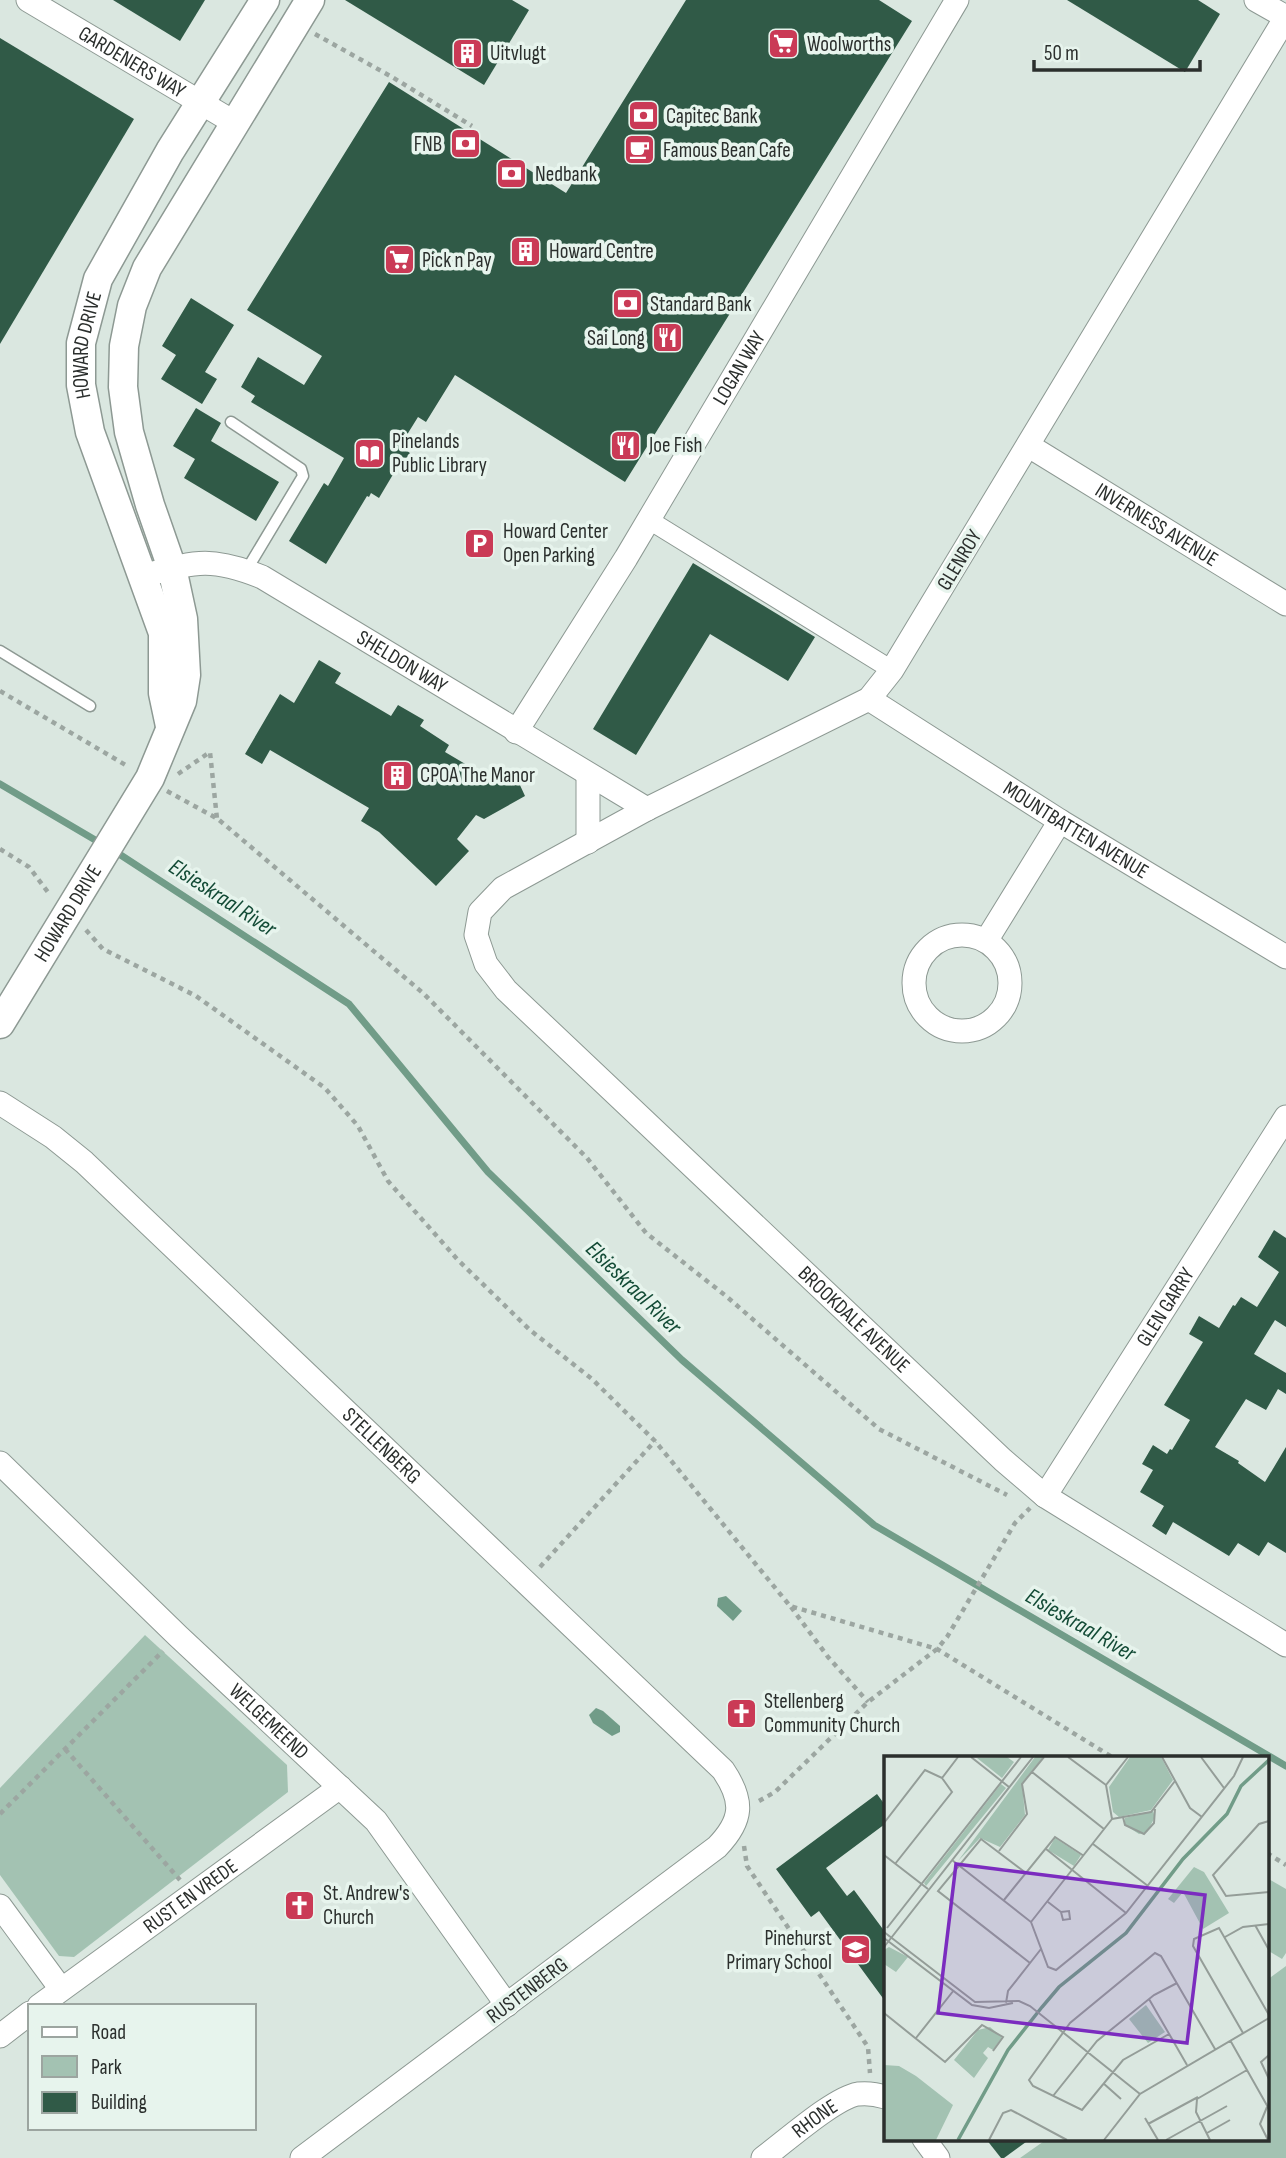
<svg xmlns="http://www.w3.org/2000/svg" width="1286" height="2158" font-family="'Sofia Sans Condensed',sans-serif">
  <rect width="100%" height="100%" fill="#dae7e0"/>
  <g fill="#a3c2b2">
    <path d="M145,1635L287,1765L288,1792L74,1957L59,1956L0,1875V1788Z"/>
    <path d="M1267,1878L1286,1889V1953L1282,1959L1267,1950Z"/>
    <path d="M1286,1966V2158H1020L1047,2139H1267V1980Z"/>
  </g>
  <g fill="#719c88">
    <path d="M726,1596L742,1611L733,1621L717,1606L718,1598Z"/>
    <path d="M596,1708L603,1711L620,1726V1732L612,1736L593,1723L589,1715Z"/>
  </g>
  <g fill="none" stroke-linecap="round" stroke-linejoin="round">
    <g stroke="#719c88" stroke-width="7">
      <path d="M0,784L102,844"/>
      <path d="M113,850L349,1004L488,1172L682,1360L874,1525L1286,1766"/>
    </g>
  </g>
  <g fill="#305a47">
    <path d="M113,0H205L180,41Z"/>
    <path d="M345,0H512L529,10L484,85Z"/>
    <path d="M686,0H879L912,21L625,482L455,375L426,422L418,417L400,446L410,453L400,468L398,466L379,498L371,493L369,497L367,496L326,564L289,541L324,483L328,486L344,458L251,402L255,396L241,387L258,357L304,385L322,356L247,310L389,82L566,193Z"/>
    <path d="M1067,0H1198L1220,14L1185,72Z"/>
    <path d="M0,38L134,119L0,344Z"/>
    <path d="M191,298L234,325L205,372L217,379L202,404L161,379L176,355L162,346Z"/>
    <path d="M196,408L221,423L211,441L279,482L256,521L184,478L195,459L173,446Z"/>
    <path d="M693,563L815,637L788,681L710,634L636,755L593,729Z"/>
    <path d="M319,660L341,673L335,683L391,716L398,705L424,720L420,726L449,745L445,752L494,781L501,772L519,783L525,796L484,819L476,815L457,839L469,851L436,886L379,832L361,821L369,808L270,750L262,764L245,754L280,694L294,703Z"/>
    <path d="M1274,1230L1286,1238V1327L1275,1320L1254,1354L1286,1373V1394L1278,1389L1266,1410L1246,1399L1215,1447L1239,1461L1238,1463L1265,1482L1286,1447V1553L1268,1542L1259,1556L1238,1543L1229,1556L1173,1522L1166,1535L1152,1526L1164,1506L1140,1492L1153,1470L1142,1464L1153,1445L1167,1454L1170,1449L1172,1450L1190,1420L1164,1405L1203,1342L1189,1334L1199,1316L1219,1328L1233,1305L1235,1306L1241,1297L1257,1307L1279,1272L1258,1257Z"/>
    <path d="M877,1794L885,1805V1824L826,1868L847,1896L854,1890L885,1932V2001L819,1911L811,1917L776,1869Z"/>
    <path d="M986,2139H1030L1004,2158H1001Z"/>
  </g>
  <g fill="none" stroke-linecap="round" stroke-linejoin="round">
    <defs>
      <g id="service">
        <path d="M231,422L301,469L303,476L246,571"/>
        <path d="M0,651L90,706"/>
      </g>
      <path id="pedestrian" d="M649,520L892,670"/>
      <g id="minor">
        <path id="s1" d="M28,0L235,123"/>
        <path d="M1256,0L1286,17"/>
        <path id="s2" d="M1286,17L892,670L869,699L647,809L503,888L480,912L476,935L486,964L506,990L1003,1460L1045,1496L1286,1645"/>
        <path id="s3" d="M1029,446L1286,604"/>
        <path id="s4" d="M142,576C195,562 209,556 262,577L647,809"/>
        <path id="s5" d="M869,699L1060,821L1286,957"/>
        <path id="s6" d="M516,732L626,558L957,0"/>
        <path d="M588,842V775"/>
        <circle cx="962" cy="983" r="48"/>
        <path d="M986,941L1060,821"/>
        <path id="s7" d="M0,1103L53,1137L84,1162L723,1770C744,1801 743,1820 717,1847L302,2158"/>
        <path id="s8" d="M0,1463L178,1636L376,1821L507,2005"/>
        <path id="s9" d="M1045,1496L1286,1117"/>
        <path d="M0,1906L61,1989"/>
        <path id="s10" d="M39,2006L340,1787"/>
        <path d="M0,2036L30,2013"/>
        <path d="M924,2139L938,2158"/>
        <path id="s11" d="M763,2158C785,2142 834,2098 858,2094C868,2093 876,2094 885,2097"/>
      </g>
      <g id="tertiary">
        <path id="s12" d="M170,726L163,693V633L90,432L81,385V343L98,279L170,151L265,0"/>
        <path id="s13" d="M0,1024L150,778L182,701L186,675L183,619L172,568L150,505L129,432L123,387L124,346L132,306L147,268L310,0"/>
      </g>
    </defs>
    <use href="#service" stroke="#8d9993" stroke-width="13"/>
    <use href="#pedestrian" stroke="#8d9993" stroke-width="20"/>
    <use href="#minor" stroke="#8d9993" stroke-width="25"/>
    <use href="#tertiary" stroke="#8d9993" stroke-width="31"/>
    <g stroke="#9ca6a1" stroke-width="4.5" stroke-dasharray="5 5" stroke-linecap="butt">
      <path d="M315,34L392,77L472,126"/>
      <path d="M0,691L129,767"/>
      <path d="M178,774L210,752L217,819"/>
      <path d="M167,791L218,819L423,993L587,1158L646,1233L726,1296L879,1429L1007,1495"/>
      <path d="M0,849L29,867L50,895"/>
      <path d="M86,930L103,949L196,996L325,1088L358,1126L388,1181L457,1259L530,1330L592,1379L655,1441L790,1606L937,1649L1112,1757"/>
      <path d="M540,1567L655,1441"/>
      <path d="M791,1607L828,1657L868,1702"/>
      <path d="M65,1749L180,1880"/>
      <path d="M759,1801L775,1792L868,1702L937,1649L947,1637L1015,1523L1030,1508"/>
      <path d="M0,1814L163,1651"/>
      <path d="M744,1846L747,1866L868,2047L870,2073"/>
      <path d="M1267,1853L1286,1865"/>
    </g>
    <use href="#service" stroke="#fff" stroke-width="10"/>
    <use href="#pedestrian" stroke="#fff" stroke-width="18"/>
    <use href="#minor" stroke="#fff" stroke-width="23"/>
    <use href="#tertiary" stroke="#fff" stroke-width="28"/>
  </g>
  <defs>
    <symbol id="supermarket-square" viewBox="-11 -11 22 22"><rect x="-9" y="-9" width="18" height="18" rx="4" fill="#ca3a56" stroke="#e7f4ed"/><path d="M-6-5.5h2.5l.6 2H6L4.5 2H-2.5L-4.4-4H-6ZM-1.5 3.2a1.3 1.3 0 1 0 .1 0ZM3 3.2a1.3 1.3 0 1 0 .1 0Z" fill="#fff"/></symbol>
    <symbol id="building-square" viewBox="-11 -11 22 22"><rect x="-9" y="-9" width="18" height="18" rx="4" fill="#ca3a56" stroke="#e7f4ed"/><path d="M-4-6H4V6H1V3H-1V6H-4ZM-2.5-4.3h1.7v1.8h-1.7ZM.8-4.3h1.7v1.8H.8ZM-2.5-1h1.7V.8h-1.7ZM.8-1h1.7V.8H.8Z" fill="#fff"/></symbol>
    <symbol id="bank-square" viewBox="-11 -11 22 22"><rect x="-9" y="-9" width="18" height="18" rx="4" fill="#ca3a56" stroke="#e7f4ed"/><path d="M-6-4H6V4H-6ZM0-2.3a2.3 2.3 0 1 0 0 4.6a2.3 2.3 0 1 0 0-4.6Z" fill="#fff"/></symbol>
    <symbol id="cafe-square" viewBox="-11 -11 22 22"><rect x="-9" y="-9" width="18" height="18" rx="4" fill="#ca3a56" stroke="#e7f4ed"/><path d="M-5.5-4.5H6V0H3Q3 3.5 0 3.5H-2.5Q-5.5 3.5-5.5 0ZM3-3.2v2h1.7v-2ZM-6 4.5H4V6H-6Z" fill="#fff"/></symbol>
    <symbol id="restaurant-square" viewBox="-11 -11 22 22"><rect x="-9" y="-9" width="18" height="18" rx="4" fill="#ca3a56" stroke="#e7f4ed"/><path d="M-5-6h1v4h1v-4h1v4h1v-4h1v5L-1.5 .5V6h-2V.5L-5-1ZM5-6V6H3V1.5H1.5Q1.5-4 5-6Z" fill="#fff"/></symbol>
    <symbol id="library-square" viewBox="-11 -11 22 22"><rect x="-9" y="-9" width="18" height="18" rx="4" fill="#ca3a56" stroke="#e7f4ed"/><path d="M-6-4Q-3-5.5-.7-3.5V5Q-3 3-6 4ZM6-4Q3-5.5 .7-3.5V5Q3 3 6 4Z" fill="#fff"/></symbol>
    <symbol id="parking-square" viewBox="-11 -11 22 22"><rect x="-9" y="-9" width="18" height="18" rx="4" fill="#ca3a56" stroke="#e7f4ed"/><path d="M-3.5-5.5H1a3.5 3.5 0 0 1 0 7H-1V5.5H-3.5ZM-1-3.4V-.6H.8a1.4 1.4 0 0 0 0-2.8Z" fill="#fff"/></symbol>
    <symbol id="church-square" viewBox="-11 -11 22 22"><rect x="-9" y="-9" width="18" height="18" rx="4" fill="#ca3a56" stroke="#e7f4ed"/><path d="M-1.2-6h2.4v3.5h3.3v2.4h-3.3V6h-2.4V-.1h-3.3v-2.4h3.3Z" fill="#fff"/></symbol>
    <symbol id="school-square" viewBox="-11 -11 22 22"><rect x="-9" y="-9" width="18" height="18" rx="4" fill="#ca3a56" stroke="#e7f4ed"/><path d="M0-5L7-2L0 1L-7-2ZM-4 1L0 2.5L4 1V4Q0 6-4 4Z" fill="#fff"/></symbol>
  </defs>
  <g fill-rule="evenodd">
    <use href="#supermarket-square" x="766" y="26" width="35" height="35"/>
    <use href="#building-square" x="450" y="36" width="35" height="35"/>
    <use href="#bank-square" x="626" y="98" width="35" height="35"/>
    <use href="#bank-square" x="448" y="126" width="35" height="35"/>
    <use href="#cafe-square" x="622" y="132" width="35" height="35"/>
    <use href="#bank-square" x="494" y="156" width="35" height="35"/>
    <use href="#building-square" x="508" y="234" width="35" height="35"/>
    <use href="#supermarket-square" x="382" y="242" width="35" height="35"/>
    <use href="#bank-square" x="610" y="286" width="35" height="35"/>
    <use href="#restaurant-square" x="650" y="320" width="35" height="35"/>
    <use href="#restaurant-square" x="608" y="428" width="35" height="35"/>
    <use href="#library-square" x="352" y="436" width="35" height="35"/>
    <use href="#parking-square" x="462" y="526" width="35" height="35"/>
    <use href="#building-square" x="380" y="758" width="35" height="35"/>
    <use href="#church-square" x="724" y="1696" width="35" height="35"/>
    <use href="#church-square" x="282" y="1888" width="35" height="35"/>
    <use href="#school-square" x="838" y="1932" width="35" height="35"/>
  </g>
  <g text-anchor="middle" stroke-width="7" stroke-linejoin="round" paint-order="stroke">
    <g font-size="21" fill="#2b2f2d" stroke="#e7f4ed" text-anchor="start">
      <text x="807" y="51">Woolworths</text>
      <text x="490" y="60">Uitvlugt</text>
      <text x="666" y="123">Capitec Bank</text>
      <text x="442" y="151" text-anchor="end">FNB</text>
      <text x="663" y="157">Famous Bean Cafe</text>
      <text x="535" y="181">Nedbank</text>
      <text x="549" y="258">Howard Centre</text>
      <text x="422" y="267">Pick n Pay</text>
      <text x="650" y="311">Standard Bank</text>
      <text x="645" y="345" text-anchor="end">Sai Long</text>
      <text x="392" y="448">Pinelands<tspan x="392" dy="24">Public Library</tspan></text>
      <text x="649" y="452">Joe Fish</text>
      <text x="503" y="538">Howard Center<tspan x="503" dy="24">Open Parking</tspan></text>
      <text x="420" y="782">CPOA The Manor</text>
      <text x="764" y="1708">Stellenberg<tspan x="764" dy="24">Community Church</tspan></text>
      <text x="323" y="1900">St. Andrew's<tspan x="323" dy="24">Church</tspan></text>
      <text x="832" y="1945" text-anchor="end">Pinehurst<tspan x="832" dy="24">Primary School</tspan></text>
    </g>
    <g font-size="21" fill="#2b2f2d" stroke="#e7f4ed">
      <text dy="7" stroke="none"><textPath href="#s1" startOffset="121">GARDENERS WAY</textPath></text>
      <text dy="7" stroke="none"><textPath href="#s12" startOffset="396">HOWARD DRIVE</textPath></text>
      <text dy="7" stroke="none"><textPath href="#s6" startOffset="427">LOGAN WAY</textPath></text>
      <text dy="7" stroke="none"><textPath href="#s3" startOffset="150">INVERNESS AVENUE</textPath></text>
      <text transform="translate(959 560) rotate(-59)" y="7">GLENROY</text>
      <text dy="7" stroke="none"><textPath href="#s4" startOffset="287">SHELDON WAY</textPath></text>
      <text dy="7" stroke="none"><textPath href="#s5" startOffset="245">MOUNTBATTEN AVENUE</textPath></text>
      <text dy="7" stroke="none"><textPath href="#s13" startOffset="130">HOWARD DRIVE</textPath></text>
      <text dy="7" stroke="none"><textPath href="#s9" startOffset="224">GLEN GARRY</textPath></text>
      <text dy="7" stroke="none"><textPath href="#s2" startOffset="1811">BROOKDALE AVENUE</textPath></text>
      <text dy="7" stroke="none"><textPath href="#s7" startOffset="514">STELLENBERG</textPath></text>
      <text dy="7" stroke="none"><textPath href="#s8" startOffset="373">WELGEMEEND</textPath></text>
      <text dy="7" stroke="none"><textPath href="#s10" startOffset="187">RUST EN VREDE</textPath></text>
      <text transform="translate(527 1990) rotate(-37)" y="7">RUSTENBERG</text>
      <text dy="7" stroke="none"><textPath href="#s11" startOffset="65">RHONE</textPath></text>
    </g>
    <g font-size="23" font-style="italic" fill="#134b36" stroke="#e7f4ed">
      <text transform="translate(223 897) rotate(33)" y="8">Elsieskraal River</text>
      <text transform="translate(634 1287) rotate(44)" y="8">Elsieskraal River</text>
      <text transform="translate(1081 1624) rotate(30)" y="8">Elsieskraal River</text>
    </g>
  </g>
  <g transform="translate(884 1756)">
    <rect width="385" height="385" fill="#dae7e0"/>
    <path d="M123,1L130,6L118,22L93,2ZM151,1H159L138,27L141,59L116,91L96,82L74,105ZM246,1H277L289,24L267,54L235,61L229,56L225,31ZM117,28L122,32L42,130L40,127ZM269,55L271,61L263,76L255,78L241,69V62ZM171,82L197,99L190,110L164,94ZM310,111L320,116L345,157L319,173L299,136L290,147L284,143ZM5,191L24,201L12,216L0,208V194ZM262,249L281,276L264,287L245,263ZM106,271L118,281L109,294L104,291L99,297L104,302L90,322L70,304L94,274ZM0,309L15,310L32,320L69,349L52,384H0Z" fill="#a3c2b2"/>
    <path fill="none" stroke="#719c88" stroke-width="3.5" d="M74,384L124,294L158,251L175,231L242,177L299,103L343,58L357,30L385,4"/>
    <path fill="none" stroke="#949d98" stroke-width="2" d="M87,1L125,31M184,1L222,29L228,63M278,1L306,52L318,61M317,1L340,32M148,16L220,73M222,29L244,1M239,61L241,69L260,78L270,67L271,53M228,63L267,56L291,25M385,65L375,68L329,119L342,140L385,136M0,67L41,14L58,22L74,1M209,88L264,130M162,93L242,157M115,95L143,58L138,28L160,1M0,99L44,133M68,104L147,166L164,211L172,214L242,157L350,20L359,1M11,108L68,36L58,22M142,117L97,83L54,135L146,207M120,144L171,81L200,100M164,146L177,156L179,164L186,163L185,155L177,156M147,166L228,63M371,169L385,194M3,172L137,1M0,176L91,246L135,245L146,250L256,338M341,181L359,171L385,168M0,182L88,249L105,252L129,247M0,191L149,1M265,243L303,309M122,247L124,235L157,193M0,257L61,306L98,269L119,281L109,295M359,277L309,190L310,183L335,172L385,259M285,278L239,304L198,354L149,330L145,324L186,267L271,197L277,200L331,293M32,282L70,234M346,284L385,353M385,299L377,306L385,323M219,327L237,343M169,340L213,285L270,239L293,227M383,351L376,368L384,384M261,362L274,384M264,368L314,341M323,377L346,364M105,384L119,357L127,354L183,384M220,384L256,338L385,262M282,384L343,350M326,384L312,356L313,343L363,314"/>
    <path fill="#7b2cbf" fill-opacity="0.15" stroke="#7b2cbf" stroke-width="3.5" d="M72,108L321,139L303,287L54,257Z"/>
    <rect width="385" height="385" fill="none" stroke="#2b2f2d" stroke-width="3.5"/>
  </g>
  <rect x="28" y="2004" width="228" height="126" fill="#e7f4ed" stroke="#9ca5a0" stroke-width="2"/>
  <rect x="42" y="2027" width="35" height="10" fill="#ffffff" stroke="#9ca5a0" stroke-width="2"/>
  <text x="91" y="2039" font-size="21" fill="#2b2f2d">Road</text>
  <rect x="42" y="2056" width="35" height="21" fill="#a3c2b2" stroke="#9ca5a0" stroke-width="2"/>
  <text x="91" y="2074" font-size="21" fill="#2b2f2d">Park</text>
  <rect x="42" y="2092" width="35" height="21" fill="#305a47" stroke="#9ca5a0" stroke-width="2"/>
  <text x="91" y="2109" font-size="21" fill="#2b2f2d">Building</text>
  <path d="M1034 60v10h166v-10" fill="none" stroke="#2b2f2d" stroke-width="3.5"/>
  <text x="1044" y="60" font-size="21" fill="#2b2f2d" stroke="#e7f4ed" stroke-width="5" paint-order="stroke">50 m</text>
</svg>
